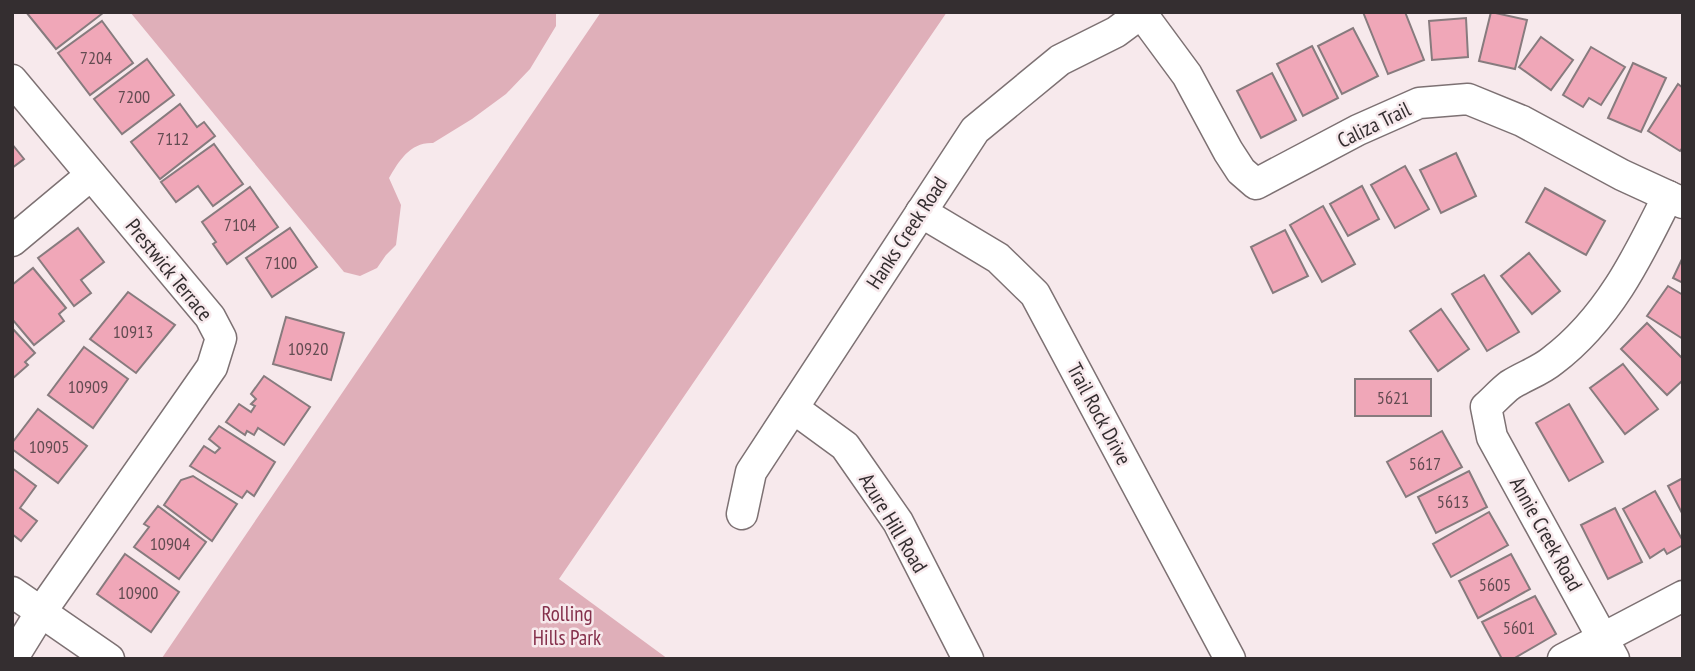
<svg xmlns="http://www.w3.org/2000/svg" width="1695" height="671" font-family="'PT Sans Narrow',sans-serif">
  <rect width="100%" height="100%" fill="#f7e9ec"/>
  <g fill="#dfafb9">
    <path d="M130,12H556V26L530,69L506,94L472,119L433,143C410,142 399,161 389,178L401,205L396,245L386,255L377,268L360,276L344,272Z"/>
    <path d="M601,12H947L559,579L668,659L162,658Z"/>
  </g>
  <g fill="#f0a7b8" stroke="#877b7e" stroke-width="2">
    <path d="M26,12H102L103,13L56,49Z"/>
    <path d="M1363,12H1405L1424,60L1388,74Z"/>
    <path d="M1491,12L1527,20L1515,69L1479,61Z"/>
    <path d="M1466,18L1468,57L1432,60L1429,21Z"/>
    <path d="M102,21L133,63L90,95L58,53Z"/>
    <path d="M1353,28L1378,76L1342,94L1318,46Z"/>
    <path d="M1541,37L1573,60L1551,90L1519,67Z"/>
    <path d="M1312,46L1338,98L1303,116L1277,64Z"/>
    <path d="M1591,47L1625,67L1601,105L1589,98L1583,107L1563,95Z"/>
    <path d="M147,59L174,95L122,134L94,99Z"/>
    <path d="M1633,63L1666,78L1641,132L1608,118Z"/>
    <path d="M1272,73L1296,120L1261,138L1237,91Z"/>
    <path d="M1678,84L1683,88V147L1680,151L1648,131Z"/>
    <path d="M180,104L197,127L204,122L215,136L160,179L131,142Z"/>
    <path d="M12,144L24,159L12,168Z"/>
    <path d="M214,144L243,184L213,206L198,186L176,202L161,182Z"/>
    <path d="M1456,153L1476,196L1441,213L1420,170Z"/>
    <path d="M1405,166L1429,209L1395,228L1371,185Z"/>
    <path d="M1362,186L1379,219L1348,236L1330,204Z"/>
    <path d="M250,187L278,227L227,264L213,244L216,242L202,222Z"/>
    <path d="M1545,188L1605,221L1586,255L1526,222Z"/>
    <path d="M1323,206L1355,264L1322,282L1290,225Z"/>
    <path d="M78,228L104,262L81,280L91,293L74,306L38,258Z"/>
    <path d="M290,228L317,267L272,297L246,258Z"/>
    <path d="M1285,230L1308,276L1273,293L1251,247Z"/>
    <path d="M1529,253L1560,291L1532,314L1501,276Z"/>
    <path d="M1683,257V283L1673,278Z"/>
    <path d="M33,268L66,308L59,314L64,321L34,345L12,319V285Z"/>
    <path d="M1484,275L1519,332L1487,351L1452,294Z"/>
    <path d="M1668,286L1683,295V339L1647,316Z"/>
    <path d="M128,292L175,325L136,373L90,339Z"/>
    <path d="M1441,309L1469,349L1438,371L1410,331Z"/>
    <path d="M286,317L344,333L331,380L273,364Z"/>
    <path d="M1647,323L1683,359V380L1667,395L1621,349Z"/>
    <path d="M12,328L35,353L25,362L28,365L12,379Z"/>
    <path d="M84,347L128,379L93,428L48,395Z"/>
    <path d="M1623,364L1658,409L1625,434L1590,388Z"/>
    <path d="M264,376L310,407L284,445L258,428L254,435L247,431L245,435L226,422L239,404L251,412L255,406L251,404L256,399L251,394Z"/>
    <rect x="1355" y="379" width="76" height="37"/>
    <path d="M1569,404L1603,462L1569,481L1536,423Z"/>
    <path d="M38,409L87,446L58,483L12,449V443Z"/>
    <path d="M219,426L275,462L254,496L247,491L242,498L190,466L204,446L215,453L220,448L209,439Z"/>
    <path d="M1442,431L1462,467L1406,497L1387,462Z"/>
    <path d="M12,468L36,486L20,508L37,521L21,541L12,534Z"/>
    <path d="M1469,471L1487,507L1436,533L1418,497Z"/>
    <path d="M193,476L237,504L212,541L164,505L181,480Z"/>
    <path d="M1683,478V515L1668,486Z"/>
    <path d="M1655,491L1683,541V545L1667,554L1664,549L1650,558L1623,509Z"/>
    <path d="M158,506L206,542L179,579L134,547L149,527L144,524Z"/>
    <path d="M1615,508L1642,562L1608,579L1581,525Z"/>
    <path d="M1489,512L1508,545L1451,577L1433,544Z"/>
    <path d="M125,554L179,592L151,632L97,594Z"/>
    <path d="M1511,554L1530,589L1478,618L1459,581Z"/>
    <path d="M1535,596L1556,634L1513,659H1502L1482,622Z"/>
  </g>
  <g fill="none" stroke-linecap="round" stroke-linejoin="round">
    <defs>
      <g id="minor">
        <path d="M1142,14L1187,75L1228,151L1241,171L1256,184L1358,130L1419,103L1468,99L1522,121L1622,175L1683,203"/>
        <path d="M12,80L210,317L221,338L212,367L41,612L12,659"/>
        <path d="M921,212L998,258L1035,294L1230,659"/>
        <path d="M12,241L91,175"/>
        <path d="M793,408L845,446L898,522L968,659"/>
        <path d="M742,514L751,472L975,130L1060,60L1116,32L1143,12"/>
        <path d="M12,592L109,659"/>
        <path d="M1563,659L1683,596"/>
        <path d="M1614,659L1492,437L1486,407C1494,400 1502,391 1510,385C1524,376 1540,371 1552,361C1608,319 1638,257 1668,196"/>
      </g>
    </defs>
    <use href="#minor" stroke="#7d7173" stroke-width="33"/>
    <use href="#minor" stroke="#fff" stroke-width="30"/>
  </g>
  <g text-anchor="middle" stroke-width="5" stroke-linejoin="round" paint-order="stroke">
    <g font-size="18" fill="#634c52">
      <text x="96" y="64">7204</text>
      <text x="134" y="103">7200</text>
      <text x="173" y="145">7112</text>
      <text x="240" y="231">7104</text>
      <text x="281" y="269">7100</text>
      <text x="133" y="338">10913</text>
      <text x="308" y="355">10920</text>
      <text x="88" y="393">10909</text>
      <text x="1393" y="404">5621</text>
      <text x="49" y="453">10905</text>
      <text x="1425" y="470">5617</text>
      <text x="1453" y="508">5613</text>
      <text x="170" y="550">10904</text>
      <text x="1495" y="591">5605</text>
      <text x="138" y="599">10900</text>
      <text x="1519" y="634">5601</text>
    </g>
    <g font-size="21" fill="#342e30" stroke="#f7e9ec">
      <text transform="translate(1374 125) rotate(-26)" y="7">Caliza Trail</text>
      <text transform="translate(907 233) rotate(-57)" y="7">Hanks Creek Road</text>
      <text transform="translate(169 270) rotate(51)" y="7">Prestwick Terrace</text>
      <text transform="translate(1099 414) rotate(62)" y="7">Trail Rock Drive</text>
      <text transform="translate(893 523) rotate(59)" y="7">Azure Hill Road</text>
      <text transform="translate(1546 534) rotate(61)" y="7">Annie Creek Road</text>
    </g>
    <g font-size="21" fill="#84304b" stroke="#f7e9ec">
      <text x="567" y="621">Rolling<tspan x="567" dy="24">Hills Park</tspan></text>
    </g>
  </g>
  <rect width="1695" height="671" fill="none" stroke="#342e30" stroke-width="28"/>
</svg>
